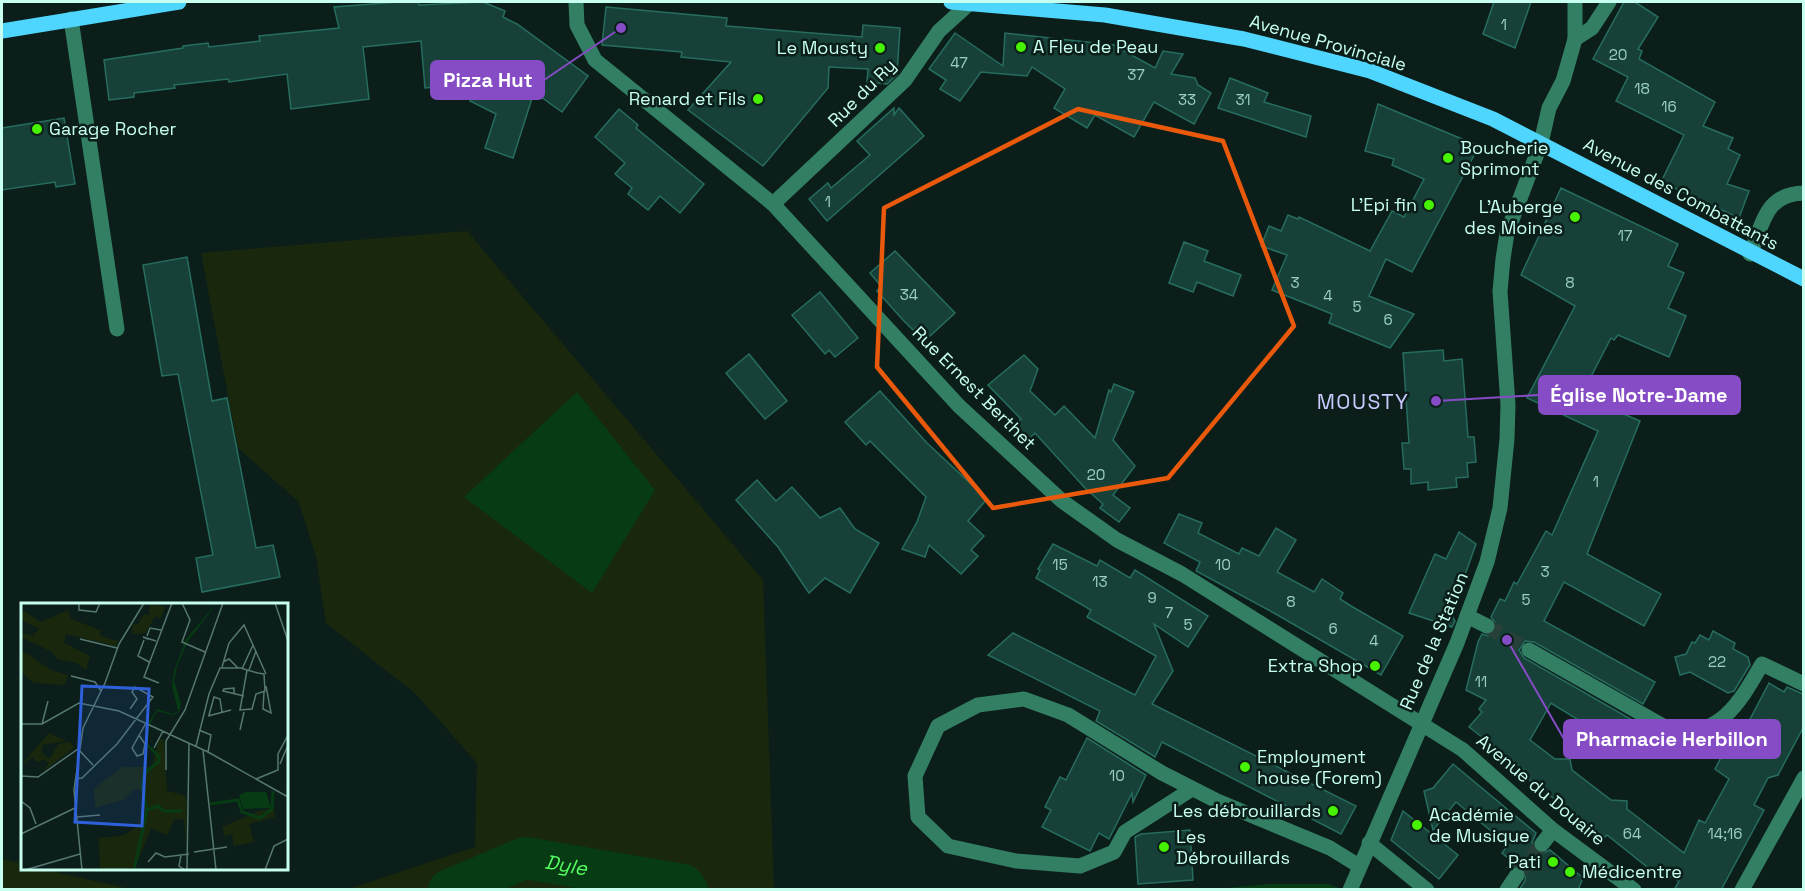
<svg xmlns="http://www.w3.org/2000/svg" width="1805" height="891" font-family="'Space Grotesk',sans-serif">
  <rect width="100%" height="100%" fill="#0b1e1a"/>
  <g fill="#19280d">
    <path d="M467,231L763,580L774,889H349L475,847L477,763L416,694L326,623L316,557L299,502L238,448L201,253Z"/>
    <path d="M2,859L22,864V868L42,869L130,889H2Z"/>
  </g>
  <g fill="#063b13">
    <path d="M577,392L655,490L592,593L464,497Z"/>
    <path d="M1269,884H1328L1342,889H1215Z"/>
  </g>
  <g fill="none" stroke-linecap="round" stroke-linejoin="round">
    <path stroke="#063b13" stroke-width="42" id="s1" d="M449,890L525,858L683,885L687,890"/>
  </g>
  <g fill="#164038" stroke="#276d5f" stroke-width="1.5">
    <path d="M398,2H418L419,5L483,2L505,11L503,17L517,24L588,76L562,112L534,92L513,158L485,148L496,114L470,101L478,83L425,88L421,41L363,47L369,99L291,109L287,74L229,82L228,79L174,85L175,88L134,93V97L109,100L104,60L183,48V46L208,43L209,47L260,41L259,36L339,28L334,7Z"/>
    <path d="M1494,2H1531L1515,48L1483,34Z"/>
    <path d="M1624,2H1635L1658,17L1638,49L1642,51L1639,59L1715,102L1703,126L1733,138L1728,149L1740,155L1727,184L1749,191L1739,218L1661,182L1684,135L1616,101L1628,77L1593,59Z"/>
    <path d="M606,7L727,18L726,26L862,37L863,25L900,28L897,75L887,84L867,82L868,69L829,67L828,88L763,166L688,110L731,62L681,57L682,52L602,45Z"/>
    <path d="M955,33L1003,66L1005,33L1123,46L1124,51L1155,68L1163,51L1183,54L1171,74L1195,78L1198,85L1211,93L1194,124L1154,102L1134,137L1095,115L1087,128L1054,108L1065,89L1032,67L1027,76L981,72L960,101L940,89L946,80L929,69Z"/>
    <path d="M1230,78L1268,93L1264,102L1311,116L1306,137L1218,108Z"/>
    <path d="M1378,104L1479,146L1412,272L1386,259L1369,296L1414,314L1390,348L1329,323L1332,314L1272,290L1287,255L1261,246L1269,226L1281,231L1288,215L1298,219L1299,217L1370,251L1392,211L1404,217L1424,179L1392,165L1394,159L1365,151Z"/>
    <path d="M894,108V115L899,108L924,136L827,221L809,199L828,183L831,188L870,155L857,141Z"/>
    <path d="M619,109L638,125L636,128L704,184L680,213L660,196L648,210L628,194L632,188L615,174L625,163L595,137Z"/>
    <path d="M64,118L75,184L56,187L55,182L2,190V128Z"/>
    <path d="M1561,188L1678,244L1668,266L1684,273L1668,308L1686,316L1669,357L1618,335L1614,340L1611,338L1581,396L1640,421L1587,554L1661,594L1644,626L1564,582L1544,621L1655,682L1643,704L1534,642L1525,641L1519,650L1524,658L1634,721L1619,745L1551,703L1530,740L1555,759H1570L1572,770L1611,800L1627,801V809L1684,853L1699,820L1705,823L1729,779L1715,769L1732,737L1739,740L1769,683L1784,692L1787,687L1803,694V728L1778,775L1768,778L1754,805L1764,810L1721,890H1674L1679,881L1659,871L1651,870L1607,835L1605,837L1528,779L1529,776L1523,769L1469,727L1482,712L1479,709L1486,700L1466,690L1478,642L1482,634L1488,636L1495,631L1497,625L1491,617L1500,599L1505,601L1514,582L1517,584L1546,531L1552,535L1598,431L1527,398L1575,306L1521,275Z"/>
    <path d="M1184,242L1208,251L1204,261L1241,275L1233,296L1197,282L1193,292L1169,283Z"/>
    <path d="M895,251L955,313L929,337L918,326L913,330L903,320L877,291L881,286L870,273Z"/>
    <path d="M187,257L212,401L227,398L256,548L273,545L280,577L202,592L196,558L213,555L178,374L162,376L143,265Z"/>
    <path d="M820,292L858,338L835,357L829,350L825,354L792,315Z"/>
    <path d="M1443,350L1444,361L1462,359L1468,437H1474L1476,462L1467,463L1468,477L1456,478L1457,487L1428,490V482L1411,484V469H1404L1402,443H1409L1403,353Z"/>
    <path d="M749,354L787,401L765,419L726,373Z"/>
    <path d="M1024,355L1038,369L1030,391L1055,415L1064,406L1095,438L1109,390L1111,392L1114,384L1134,392L1113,440L1135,466L1113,495L1130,508L1119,522L1100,508L1103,504L1085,488L1035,433L1028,440L1014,426L1021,419L988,385Z"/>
    <path d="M880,391L927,443L987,499L968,521L984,536L971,550L978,556L961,574L929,545L925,557L902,549L917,522L926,497L870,441L866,445L845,422Z"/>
    <path d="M757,480L776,501L792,487L820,518L840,508L855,529L879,543L850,593L825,578L809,593L778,547L736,500Z"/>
    <path d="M1179,514L1202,523L1198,533L1239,554L1242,548L1259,556L1276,528L1296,540L1277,572L1314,592L1322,579L1343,593L1340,599L1351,606L1403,636L1381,675L1274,613L1196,571L1200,562L1164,543Z"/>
    <path d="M1459,532L1476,544L1451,614L1455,621L1452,627L1409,613L1435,554L1446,559Z"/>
    <path d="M1053,544L1097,566L1100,560L1130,578L1135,570L1208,616L1188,647L1154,624L1173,671L1152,704L1356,806L1341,834L1162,742L1155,757L1096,721L1100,711L988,655L1013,633L1135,695L1156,656L1087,617L1091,610L1036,578L1040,570L1038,569Z"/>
    <path d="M1713,631L1735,643L1733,649L1748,657L1750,665L1734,691L1728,693L1690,672L1680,675L1675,657L1686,654L1692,642L1695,643L1700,635L1709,640Z"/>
    <path d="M1087,738L1146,775L1133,802L1132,793L1109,839L1099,833L1090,851L1042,827L1051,810L1045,807L1060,777L1066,780Z"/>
    <path d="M1453,764L1536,833L1532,843L1536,851L1541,854L1550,850L1583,878L1578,890H1519L1525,881L1526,871L1518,865L1508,867L1513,862L1502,853L1508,845L1456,802L1433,830L1424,791L1433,788Z"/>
    <path d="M1403,811L1458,855L1439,879L1391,840Z"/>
    <path d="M1190,830L1193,880L1138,884L1135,837L1141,834Z"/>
  </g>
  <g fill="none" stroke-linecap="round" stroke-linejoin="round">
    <g stroke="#27403a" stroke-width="15" stroke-dasharray="15 8" stroke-linecap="butt">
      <path d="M1487,626L1529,650"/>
      <path d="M1517,875L1542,844"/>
    </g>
    <g stroke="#337f64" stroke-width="15">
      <path d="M576,2L577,25L595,60L773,204L959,406L1062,501L1117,540L1182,574L1463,750L1553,830L1634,890"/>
      <path d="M71,19L117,329"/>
      <path d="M1575,39L1592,28L1609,2"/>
      <path d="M773,204L905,80L939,31L971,2"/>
      <path d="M1750,254C1764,222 1765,194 1804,193"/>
      <path d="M1467,616L1487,626"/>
      <path d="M1529,650L1672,731C1721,738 1741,700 1762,664L1804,684"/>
      <path d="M1192,789L1125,832L1114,852L1080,866L1016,861L948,846L918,817L915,776L938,726L978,705L1024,699L1068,715L1162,773L1217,801L1330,848L1359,866"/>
      <path d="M1369,843L1427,890"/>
      <path d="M1542,844L1553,830"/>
      <path d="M1350,890L1457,643L1487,562L1500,508L1507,439L1508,405L1500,291L1503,259L1507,233L1541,143L1549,108L1563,81L1575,39V2"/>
      <path d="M1507,890L1517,875"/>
      <path d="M1742,890L1804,778"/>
    </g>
    <g stroke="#4ed6ff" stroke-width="15">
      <path d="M951,2L1105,15L1244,39L1370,71L1493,119L1804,279"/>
      <path d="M2,31L179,2"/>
    </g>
  </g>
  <path fill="none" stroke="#e8590c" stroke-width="4.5" stroke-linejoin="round" d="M1078,109L1223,141L1294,326L1168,478L993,508L877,367L884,208Z"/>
  <g fill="#47f200" stroke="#0b1e1a" stroke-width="2">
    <circle cx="1021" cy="47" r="6"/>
    <circle cx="880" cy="48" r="6"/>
    <circle cx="758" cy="99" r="6"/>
    <circle cx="37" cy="129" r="6"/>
    <circle cx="1448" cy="158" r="6"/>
    <circle cx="1429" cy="205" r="6"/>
    <circle cx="1575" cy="217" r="6"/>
    <circle cx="1375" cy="666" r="6"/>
    <circle cx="1245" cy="767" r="6"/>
    <circle cx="1333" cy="811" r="6"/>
    <circle cx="1417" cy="825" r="6"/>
    <circle cx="1164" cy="847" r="6"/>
    <circle cx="1553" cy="862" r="6"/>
    <circle cx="1570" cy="872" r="6"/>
  </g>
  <g text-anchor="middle" stroke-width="5" stroke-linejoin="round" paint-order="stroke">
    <g font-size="15" fill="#9bcfc2">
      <text x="1504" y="30">1</text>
      <text x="1618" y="60">20</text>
      <text x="959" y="68">47</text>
      <text x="1136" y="80">37</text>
      <text x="1642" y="94">18</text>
      <text x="1187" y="105">33</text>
      <text x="1243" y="105">31</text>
      <text x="1669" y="112">16</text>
      <text x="828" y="207">1</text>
      <text x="1625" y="241">17</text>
      <text x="1295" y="288">3</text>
      <text x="1570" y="288">8</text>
      <text x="909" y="300">34</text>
      <text x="1328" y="301">4</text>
      <text x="1357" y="312">5</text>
      <text x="1388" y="325">6</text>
      <text x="1096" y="480">20</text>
      <text x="1596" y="487">1</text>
      <text x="1060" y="570">15</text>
      <text x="1223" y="570">10</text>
      <text x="1545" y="577">3</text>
      <text x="1100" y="587">13</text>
      <text x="1152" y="603">9</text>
      <text x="1526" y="605">5</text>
      <text x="1291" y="607">8</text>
      <text x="1169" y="618">7</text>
      <text x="1188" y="630">5</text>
      <text x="1333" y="634">6</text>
      <text x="1374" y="646">4</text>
      <text x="1717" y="667">22</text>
      <text x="1481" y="687">11</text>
      <text x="1117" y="781">10</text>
      <text x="1632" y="839">64</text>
      <text x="1725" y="839">14;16</text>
    </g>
    <g font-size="18" fill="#c7fff0" stroke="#0b1e1a">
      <text transform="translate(1328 43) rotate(16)" y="6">Avenue Provinciale</text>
      <text transform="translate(862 93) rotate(-45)" y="6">Rue du Ry</text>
      <text transform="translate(1681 194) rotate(28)" y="6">Avenue des Combattants</text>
      <text transform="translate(974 388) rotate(45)" y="6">Rue Ernest Berthet</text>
      <text transform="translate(1434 641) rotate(-67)" y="6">Rue de la Station</text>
      <text transform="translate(1541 790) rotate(40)" y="6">Avenue du Douaire</text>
    </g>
    <g font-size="18" fill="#c7fff0" stroke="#0b1e1a" text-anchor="start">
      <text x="1033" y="53">A Fleu de Peau</text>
      <text x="868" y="54" text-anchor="end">Le Mousty</text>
      <text x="746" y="105" text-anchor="end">Renard et Fils</text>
      <text x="49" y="135">Garage Rocher</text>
      <text x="1460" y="154">Boucherie<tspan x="1460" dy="21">Sprimont</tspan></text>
      <text x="1417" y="211" text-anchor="end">L'Epi fin</text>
      <text x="1563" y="213" text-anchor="end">L'Auberge<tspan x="1563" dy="21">des Moines</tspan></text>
      <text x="1363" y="672" text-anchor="end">Extra Shop</text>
      <text x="1257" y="763">Employment<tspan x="1257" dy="21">house (Forem)</tspan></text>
      <text x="1321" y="817" text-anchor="end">Les débrouillards</text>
      <text x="1429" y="821">Académie<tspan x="1429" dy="21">de Musique</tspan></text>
      <text x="1176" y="843">Les<tspan x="1176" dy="21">Débrouillards</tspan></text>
      <text x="1541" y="868" text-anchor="end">Pati</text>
      <text x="1582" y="878">Médicentre</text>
    </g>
    <g font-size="20" font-style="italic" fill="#55ff61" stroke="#0b1e1a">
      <text dy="7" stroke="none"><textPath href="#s1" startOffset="124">Dyle</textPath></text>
    </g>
    <g font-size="21" letter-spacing="1.5" fill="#c9cbff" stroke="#0b1e1a">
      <text x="1363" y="409">MOUSTY</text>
    </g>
  </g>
  <g transform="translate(21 603)">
    <rect width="267" height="267" fill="#0b1e1a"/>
    <path d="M129,0L144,4L140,15L134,13L125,30L111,31L112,21L117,22L123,11L128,12ZM2,7L20,19L47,7L50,16L79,27V33L97,38L95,43L45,31L43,40L69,53L65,67L56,60L36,56L31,49L0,34V29L12,33L18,26L0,17ZM0,47L32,68L47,72L44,82L13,80L0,69ZM28,130L45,138L22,142L20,149L29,156L37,141L48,139L54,144L22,169L28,160L24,157L15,159L12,154L0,162ZM138,136L143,137L146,188L163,192L166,197L165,241L163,216L153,217L146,232L130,225L117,257L109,267H79L78,235L100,233L118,223L123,198L120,187L113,186L102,197L74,205L73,185L101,164H131ZM253,206L254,214L228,221L233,239L213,243L211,231L203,233L201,224L240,207Z" fill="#19280d"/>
    <path d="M190,0L191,7L167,38L156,63L153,78L160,101L159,107L155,111L152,112L136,108L128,123L127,141L140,153L138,156L127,144L126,122L136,106L152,111L157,108L151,82L153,68L165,36L190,7ZM225,189H245L250,205L222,206L218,192Z" fill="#063b13"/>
    <path fill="none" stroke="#063b13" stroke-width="3" d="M189,201L217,197L221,209L239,215L251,206L252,188M126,207L137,203L143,208H161M113,267L126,207L121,183L123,171L138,158V152"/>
    <path fill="none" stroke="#567870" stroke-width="1.5" d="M58,0V7L75,9L79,0M161,0L169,17L161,39L184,49M254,0L267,38M126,33L129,25L140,27M59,36L96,45M127,36L122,34L135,38M123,37L117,53L128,59M202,59L208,56L217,65M201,64L208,40L223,22L245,71M221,66L232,42M228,67L235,48M50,73L74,79L80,88M138,80L123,74L151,0M243,89L242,106L250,110L245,83M213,90V85L203,86L202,88L223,93M188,112L193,94L199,96L201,109M187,113L210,107M0,121H21L58,100L98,108L187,149L267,194M21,121L27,98M178,127L190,132L187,149M219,127L223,109M118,132L124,141L122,151L116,153L111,145L125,120M175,143L188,91L199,65H220L226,67L237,70L243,71L244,88L235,91L231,106L219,107L226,67M133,145L142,128M182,147L195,267M259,161L267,142M145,167V138L164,107L202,0M0,173L17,174L57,146L72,162M54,176L61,175L96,141L132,94L114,84L111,89L116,96L109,106M235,176L257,167V151L267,132M0,198L9,205L15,221M56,214L79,212M0,231L54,205M173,249L206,244M160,252L158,263L164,267M127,259L135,250L144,254L168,251M4,267L59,251M61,267L53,187L62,125L84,80L98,41L123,0M166,267L168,140M244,267L253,243L267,236"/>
    <path fill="#2e60da" fill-opacity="0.15" stroke="#2e60da" stroke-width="3" d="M61,83L128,86L121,223L54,219Z"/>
    <rect width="267" height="267" fill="none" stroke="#c7fff0" stroke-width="3"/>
  </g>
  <path fill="none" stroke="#864cc6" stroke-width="2" d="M621 28L544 80M1436 401L1539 395M1507 640L1564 739"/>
  <g fill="#864cc6" stroke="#0b1e1a" stroke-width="2">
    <circle cx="621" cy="28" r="6"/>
    <circle cx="1436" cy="401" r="6"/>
    <circle cx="1507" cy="640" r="6"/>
  </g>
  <g fill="#864cc6" stroke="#864cc6" stroke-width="2">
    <rect x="431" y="61" width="113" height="38" rx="6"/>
    <rect x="1539" y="376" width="201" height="38" rx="6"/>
    <rect x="1564" y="720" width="216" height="38" rx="6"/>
  </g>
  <g font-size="20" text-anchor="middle" font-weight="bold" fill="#fff">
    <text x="488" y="87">Pizza Hut</text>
    <text x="1639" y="402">Église Notre-Dame</text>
    <text x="1672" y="746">Pharmacie Herbillon</text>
  </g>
  <rect width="1805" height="891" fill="none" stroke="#c7fff0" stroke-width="6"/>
</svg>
